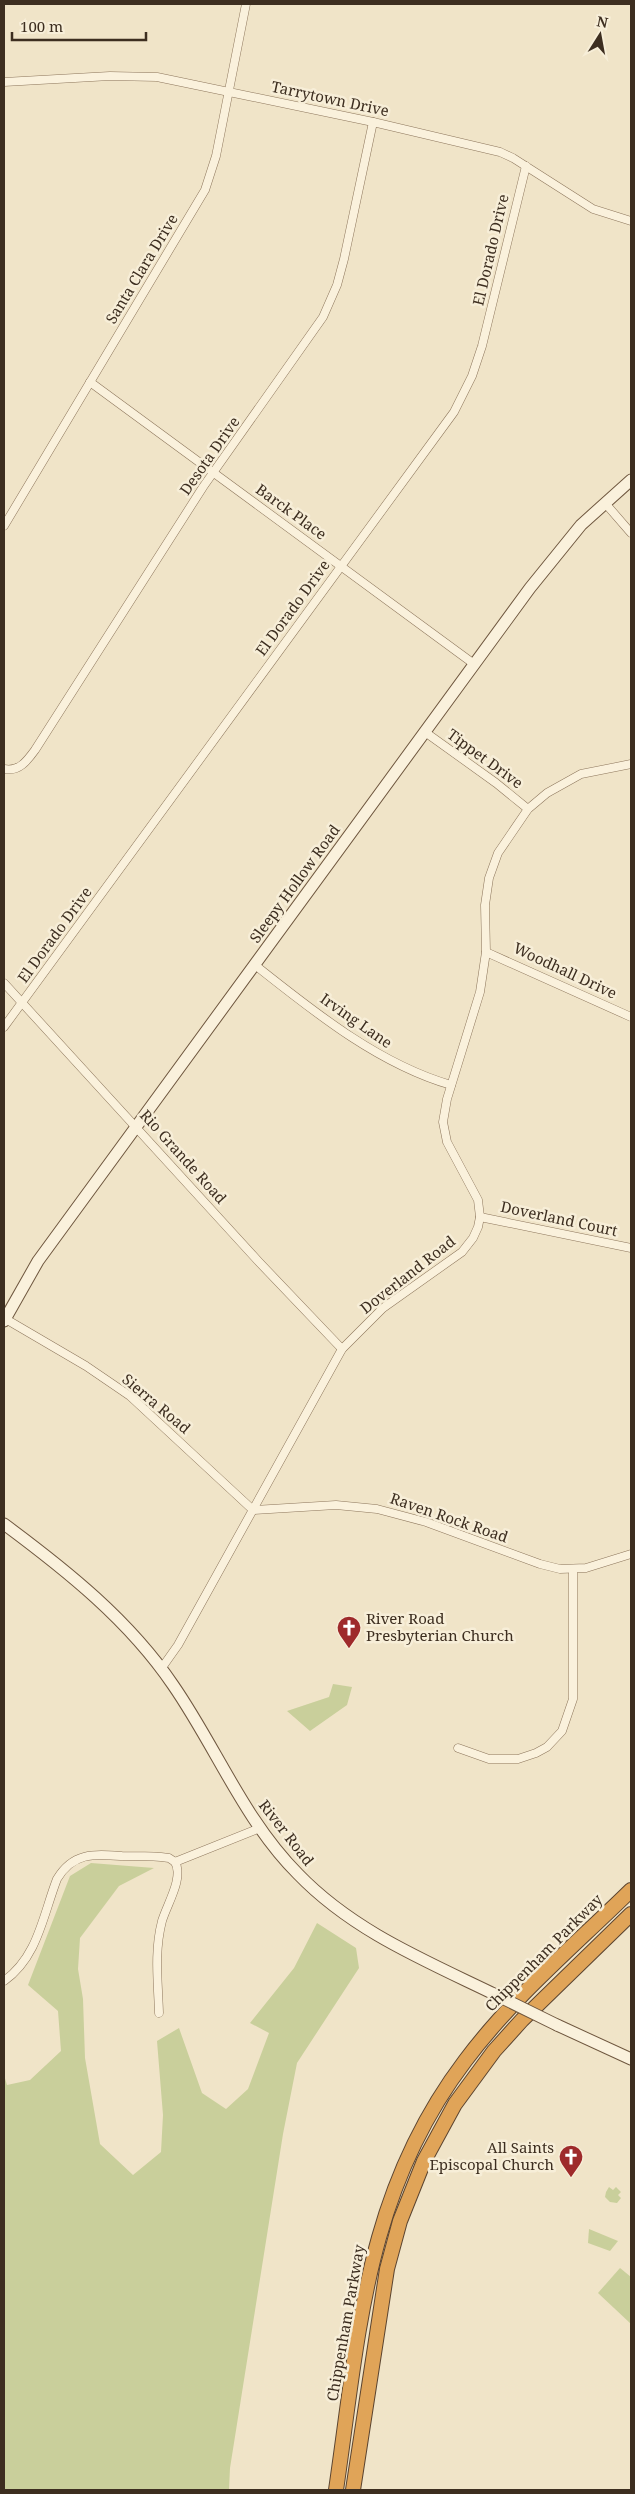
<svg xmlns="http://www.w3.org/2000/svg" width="635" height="2494" font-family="'Noto Serif',serif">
  <rect width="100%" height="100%" fill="#f0e4c8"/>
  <g fill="#c9cf9b">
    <path d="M333,1684L352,1687L347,1705L310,1731L287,1711L329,1697Z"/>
    <path d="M91,1863L154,1868L119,1886L80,1938L78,1969L83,1999L85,2058L100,2144L133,2175L161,2152L163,2115L157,2041L179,2028L202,2093L226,2109L248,2089L269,2033L250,2023L294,1968L317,1923L356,1948L359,1968L297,2063L283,2134L230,2468L229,2490H4V2075L7,2085L30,2080L61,2051L58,2011L28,1985L70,1876Z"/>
    <path d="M609,2187L613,2190L616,2187L621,2192L618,2195L621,2198L617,2203L610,2202L605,2197L606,2192Z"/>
    <path d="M589,2229L618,2241L610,2251L588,2243Z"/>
    <path d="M620,2268L631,2277V2324L598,2293Z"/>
  </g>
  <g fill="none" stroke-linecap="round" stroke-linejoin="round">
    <defs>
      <g id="street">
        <path d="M4,82L110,76L157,77L373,122L500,152L513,158L593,209L631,221"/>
        <path d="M90,382L474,664"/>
        <path d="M605,503L631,533"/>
        <path d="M4,526L205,190L216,156L246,4"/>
        <path d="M425,732L496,783L528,809"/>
        <path d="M4,769C19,772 27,761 35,750L203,487L323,317L337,285L344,259L373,122"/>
        <path d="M486,952L631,1017"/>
        <path d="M255,965C313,1011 378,1064 451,1085"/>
        <path d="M4,983L259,1262L342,1349"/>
        <path d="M4,1027L454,412L472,376L482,346L526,166"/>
        <path d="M480,1217L631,1248"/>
        <path d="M4,1318L86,1366L130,1396L253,1510L336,1505L377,1509L426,1522L540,1564L560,1569L586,1568L631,1554"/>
        <path d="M161,1669L178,1645L342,1349L383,1308L462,1252L473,1238L478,1227L480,1217L478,1200L447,1142L443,1122L447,1099L480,992L486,952L485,905L489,878L498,853L528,809L547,793L581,774L631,764"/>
        <path d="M458,1748L489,1759H518L536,1753L547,1747L562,1731L573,1699V1570"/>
        <path d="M4,1981C38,1957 43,1915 57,1879C73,1852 94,1854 122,1856C135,1856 148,1856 161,1857L169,1858L175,1862L260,1828"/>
        <path d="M159,2013C158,1981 154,1952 162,1921C167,1904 184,1878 175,1862"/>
      </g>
      <g id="secondary">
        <path d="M4,1321L38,1261L530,588L581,525L631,480"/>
        <path d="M4,1524C66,1570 129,1620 173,1685C216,1747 244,1820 298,1874C353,1931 424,1960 494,1994"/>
        <path d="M557,2025L631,2059"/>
      </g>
      <g id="highway">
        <path d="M336,2490C359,2333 365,2193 465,2061C512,1998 575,1945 631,1890"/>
        <path d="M353,2490L387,2269L400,2221L424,2161L455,2104L494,2051L522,2020L631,1914"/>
      </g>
    </defs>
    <use href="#street" stroke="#8d765c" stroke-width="9"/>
    <use href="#secondary" stroke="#6f573f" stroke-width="13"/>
    <use href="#highway" stroke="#5b4430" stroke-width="16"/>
    <use href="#street" stroke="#faf1dc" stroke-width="8"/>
    <use href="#secondary" stroke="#faf1dc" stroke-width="11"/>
    <use href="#highway" stroke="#e0a458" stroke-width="14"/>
    <defs>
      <path id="secondary-bridge" d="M494,1994L557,2025"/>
    </defs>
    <use href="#secondary-bridge" stroke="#6f573f" stroke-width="13" stroke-linecap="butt"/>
    <use href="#secondary-bridge" stroke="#faf1dc" stroke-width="11"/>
  </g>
  <defs>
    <symbol id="church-pin" viewBox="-11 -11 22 30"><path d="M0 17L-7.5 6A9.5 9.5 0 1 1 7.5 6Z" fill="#9e2a2b" stroke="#f7eed8"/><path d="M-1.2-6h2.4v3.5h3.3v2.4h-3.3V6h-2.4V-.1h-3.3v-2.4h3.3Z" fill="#fff"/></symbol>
  </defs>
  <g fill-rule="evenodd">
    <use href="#church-pin" x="335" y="1614" width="28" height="38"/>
    <use href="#church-pin" x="557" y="2143" width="28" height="38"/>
  </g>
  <g text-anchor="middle" stroke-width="5" stroke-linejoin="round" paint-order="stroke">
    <g font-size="15" fill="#3d2e20" stroke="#f7eed8">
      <text transform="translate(330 99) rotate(12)" y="5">Tarrytown Drive</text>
      <text transform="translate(491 250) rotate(-77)" y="5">El Dorado Drive</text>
      <text transform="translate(142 269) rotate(-59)" y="5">Santa Clara Drive</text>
      <text transform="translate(210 456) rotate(-55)" y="5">Desota Drive</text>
      <text transform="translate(291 512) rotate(36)" y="5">Barck Place</text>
      <text transform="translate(293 608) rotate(-54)" y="5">El Dorado Drive</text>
      <text transform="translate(485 759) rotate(36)" y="5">Tippet Drive</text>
      <text transform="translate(295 884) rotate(-54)" y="5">Sleepy Hollow Road</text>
      <text transform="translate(55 935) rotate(-54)" y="5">El Dorado Drive</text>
      <text transform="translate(565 971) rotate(25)" y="5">Woodhall Drive</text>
      <text transform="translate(356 1021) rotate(35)" y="5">Irving Lane</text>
      <text transform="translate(183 1157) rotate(48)" y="5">Rio Grande Road</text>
      <text transform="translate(559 1219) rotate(12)" y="5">Doverland Court</text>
      <text transform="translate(408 1275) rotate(-38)" y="5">Doverland Road</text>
      <text transform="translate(156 1404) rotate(40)" y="5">Sierra Road</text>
      <text transform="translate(449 1518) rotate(19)" y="5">Raven Rock Road</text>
      <text transform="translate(286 1833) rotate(52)" y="5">River Road</text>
      <text transform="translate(544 1953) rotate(-45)" y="5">Chippenham Parkway</text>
      <text transform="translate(346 2323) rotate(-80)" y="5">Chippenham Parkway</text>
    </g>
    <g font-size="15" fill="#3d2e20" stroke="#f7eed8" text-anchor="start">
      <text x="366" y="1624">River Road<tspan x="366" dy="17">Presbyterian Church</tspan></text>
      <text x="554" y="2153" text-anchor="end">All Saints<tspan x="554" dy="17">Episcopal Church</tspan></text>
    </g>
  </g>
  <rect width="635" height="2494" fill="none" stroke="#3d2e20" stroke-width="10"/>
  <g transform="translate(600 35) rotate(11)" stroke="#f7eed8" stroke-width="4" paint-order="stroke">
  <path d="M0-4L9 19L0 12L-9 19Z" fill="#3d2e20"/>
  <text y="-8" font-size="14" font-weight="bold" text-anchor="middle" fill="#3d2e20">N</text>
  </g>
  <path d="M12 32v8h134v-8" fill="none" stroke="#3d2e20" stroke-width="2.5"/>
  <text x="20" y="32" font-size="15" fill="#3d2e20" stroke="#f7eed8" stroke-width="4" paint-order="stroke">100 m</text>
</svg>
